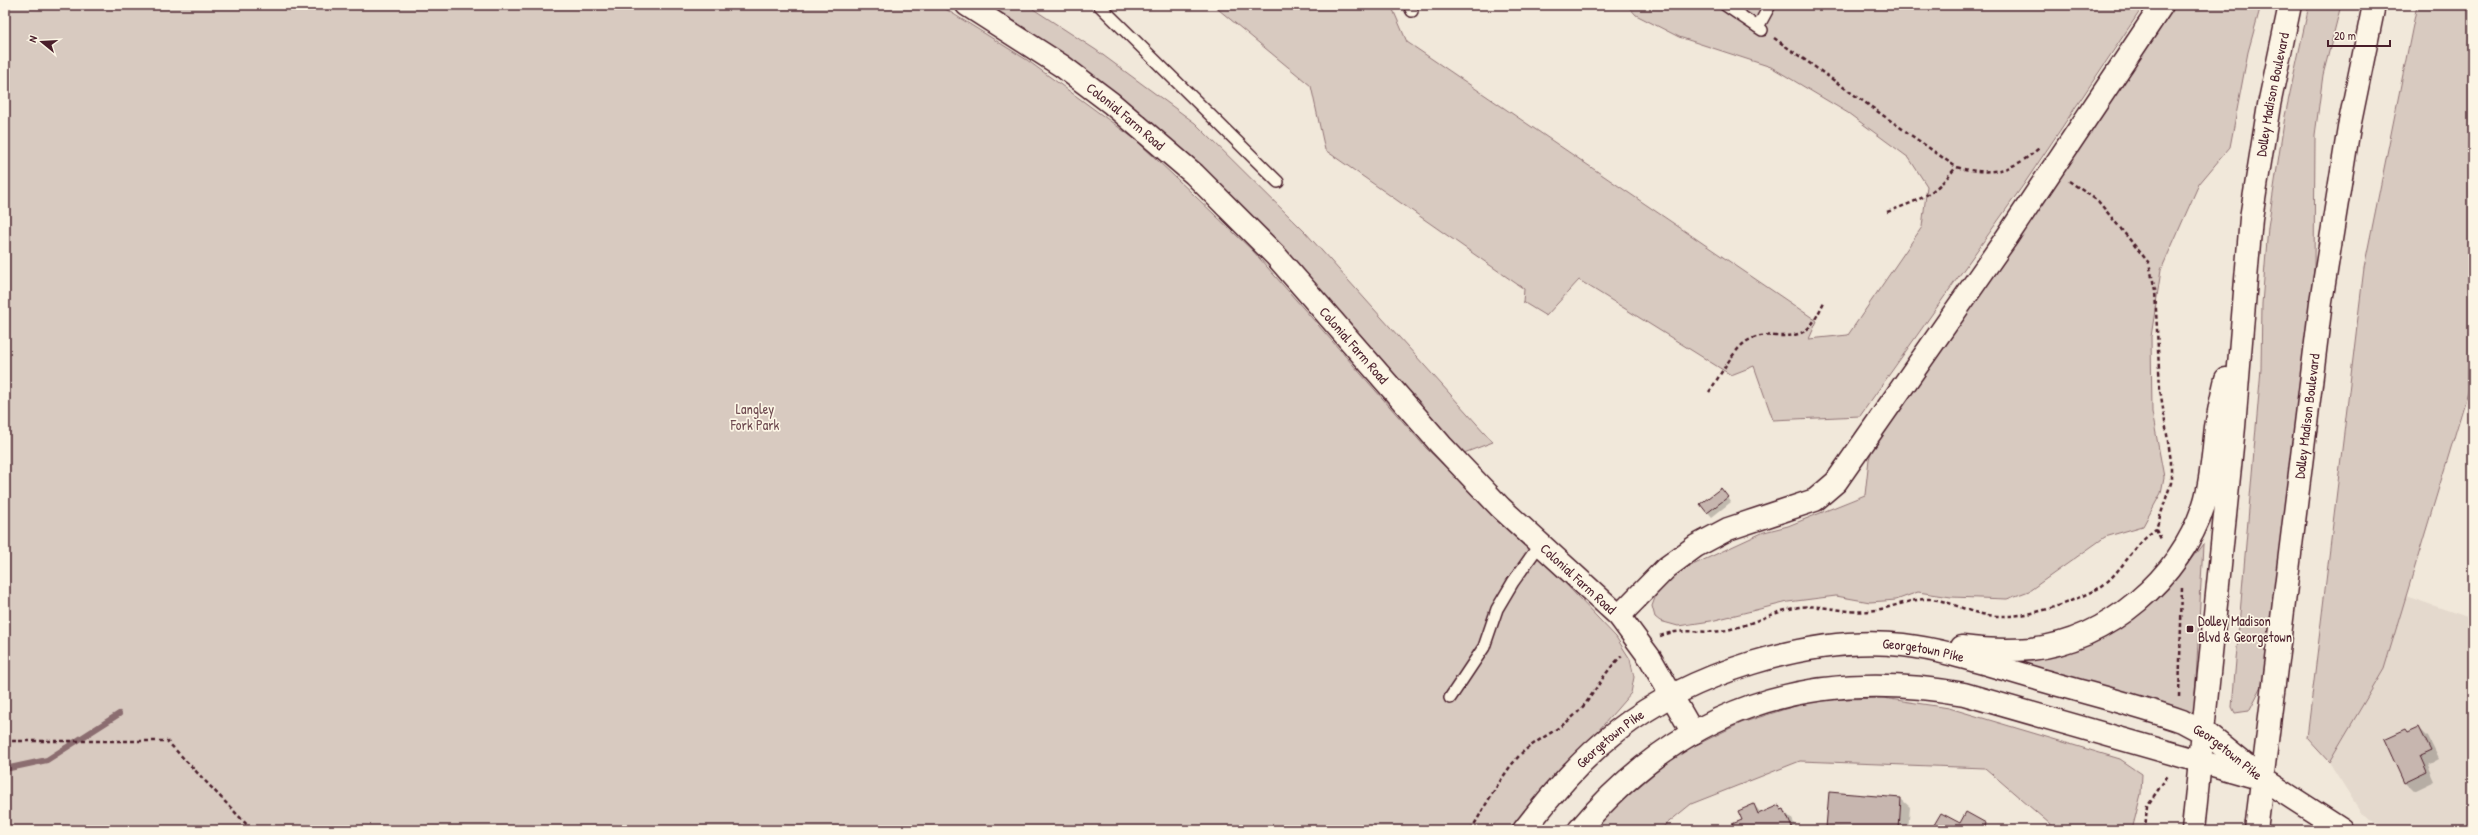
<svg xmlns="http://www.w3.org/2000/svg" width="2478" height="835" font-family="'Patrick Hand',sans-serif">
  <rect width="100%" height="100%" fill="#f1e8da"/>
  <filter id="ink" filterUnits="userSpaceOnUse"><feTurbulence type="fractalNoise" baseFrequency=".025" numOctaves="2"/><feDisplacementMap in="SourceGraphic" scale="8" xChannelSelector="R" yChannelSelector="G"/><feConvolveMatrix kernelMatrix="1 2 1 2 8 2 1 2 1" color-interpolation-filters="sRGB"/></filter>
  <g filter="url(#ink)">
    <path fill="#e4d9cd" d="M2382,588L2473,619V826L2470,830H2386L2362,814L2329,762Z"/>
    <g fill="#d8cac0" stroke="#917476">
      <path d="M5,5H939L1027,60L1136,140L1253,251L1426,448L1562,580L1616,637L1630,659L1634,677L1631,693L1512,830H5Z"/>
      <path d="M985,5H1027L1096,50L1195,123L1305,232L1493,442L1464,453L1316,284L1214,179Z"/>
      <path d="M1213,5H1391L1407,42L1817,321L1809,339L1848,335L1922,227L1927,186L1909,158L1848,113L1771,67L1679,37L1636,15L1627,5H2144L2024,184L1860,416L1773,420L1754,366L1731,375L1579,280L1546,316L1523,302L1524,289L1325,150L1311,86Z"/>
      <path d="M2169,5H2261L2248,52L2230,147L2199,184L2161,270L2151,337L2152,412L2164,477L2161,493L2143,526L2105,537L2029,591L2007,599L1951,597L1918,592L1896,600L1870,602L1836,596L1788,602L1711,621L1678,626L1660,621L1655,617L1652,606L1659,587L1684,569L1764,532L1788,526L1865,495L1869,459L1874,445Z"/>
      <path d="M2309,5H2341L2323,75L2315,135L2314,271L2264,682L2249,711L2235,713L2232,707L2261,369L2262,304L2268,227L2285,116Z"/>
      <path d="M2417,5H2473V375L2384,669L2329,762L2307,738L2364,268Z"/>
      <path d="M2203,544L2194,719L1991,658L2123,625L2149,607L2174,581Z"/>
      <path d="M1883,698L1949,708L2120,759L2142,774L2141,794L2132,830H2057L1985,768L1800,761L1691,804L1659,830H1595L1614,808L1676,755L1741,723L1814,700Z"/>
    </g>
    <g fill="#0003">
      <path d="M1725,493L1731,502L1712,517L1701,504Z"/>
      <path d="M2419,728L2428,737L2439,759L2428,765L2435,781L2414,791L2405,782L2409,733Z"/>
      <path d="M1901,799L1910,807L1908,830H1829L1827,828Z"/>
      <path d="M1754,805L1762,814L1778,806L1792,819L1797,830H1736Z"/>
      <path d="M1966,813L1992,830H1933L1960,824Z"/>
    </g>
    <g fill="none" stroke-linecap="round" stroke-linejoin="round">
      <path stroke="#8b6d6f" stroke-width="6" d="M5,769L47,760L119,714"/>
    </g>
    <g fill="#c7b6af" stroke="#4a1f2b">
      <path d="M1721,488L1728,497L1707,513L1700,504Z"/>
      <path d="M2419,727L2431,751L2420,756L2427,772L2404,783L2384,739L2406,729L2408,732Z"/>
      <path d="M1829,792L1901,798L1899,830L1826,828Z"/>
      <path d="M1754,804L1758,814L1779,805L1781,810L1784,809L1793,830H1733L1735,829L1732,824L1742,820L1738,811Z"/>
      <path d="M1966,812L1986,823L1984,830H1931L1941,813L1960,823Z"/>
    </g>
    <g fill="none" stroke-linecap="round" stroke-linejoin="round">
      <defs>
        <g id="service">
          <path d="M1099,5L1278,182"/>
          <path d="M1409,5L1412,11"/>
          <path d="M1725,5L1762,30"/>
          <path d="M1758,27L1770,5"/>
          <path d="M1450,698L1484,647L1497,609L1513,582L1540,544"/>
        </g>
        <g id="minor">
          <path id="s1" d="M967,5L1062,66L1111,103L1194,174L1276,256L1441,445L1501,508L1619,616L1650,658L1693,733"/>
          <path d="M1619,616L1666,568L1696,546L1728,529L1815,500L1836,482L2007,237L2162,5"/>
          <path d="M2263,779L2342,830"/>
        </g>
        <g id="primary">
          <path d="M1962,647C1985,650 2008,651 2031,649C2109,640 2180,578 2204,505C2212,480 2213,453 2216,427C2219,411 2222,395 2226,379"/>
          <path id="s2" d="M1524,830C1552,794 1581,759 1617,731C1689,674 1810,635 1903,645C1946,650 1989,665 2031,677C2081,692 2133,704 2182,721L2210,736L2263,779"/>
          <path d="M1579,830C1682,708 1809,666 1964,694L2255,777"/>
          <path id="s3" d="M2193,830L2234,427L2251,218L2269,105L2290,5"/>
          <path id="s4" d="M2256,830L2321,302L2349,127L2374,5"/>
        </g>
      </defs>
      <use href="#service" stroke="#4a1f2b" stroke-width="14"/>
      <use href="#minor" stroke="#4a1f2b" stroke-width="25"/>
      <use href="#primary" stroke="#4a1f2b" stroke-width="25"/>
      <g stroke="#4a1f2b" stroke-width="2.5" stroke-dasharray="4 3" stroke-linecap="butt">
        <path d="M1774,38L1956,167C1991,176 2012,172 2039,148"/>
        <path d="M2069,181L2098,201L2149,263L2155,290L2160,389L2171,461V483L2156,529L2162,541"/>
        <path d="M1887,212C1920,200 1934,195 1956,167"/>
        <path d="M1709,392C1719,378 1735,345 1751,339C1759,335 1767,335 1775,336C1809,337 1811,328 1825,300"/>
        <path d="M1660,636C1685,626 1706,636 1731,629C1754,624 1776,610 1800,607C1823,604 1846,614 1869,611C1888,609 1907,600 1925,599C1943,598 1961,609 1978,613C2017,623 2060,607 2095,590C2117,580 2132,546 2156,529"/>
        <path d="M2179,697L2182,587"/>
        <path d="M5,741H167L252,830"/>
        <path d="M1471,830C1484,808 1506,767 1524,751C1541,737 1563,728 1579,711C1595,694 1604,671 1622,656"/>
        <path d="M2145,830L2147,806L2169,774"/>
      </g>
      <use href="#service" stroke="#fcf5e5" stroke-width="11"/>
      <use href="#minor" stroke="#fcf5e5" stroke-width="22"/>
      <use href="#primary" stroke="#fcf5e5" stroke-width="22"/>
    </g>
  </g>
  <rect fill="#4a1f2b" stroke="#fcf5e5" stroke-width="1.5" x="2186" y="625" width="8" height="8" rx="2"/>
  <g text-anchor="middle" stroke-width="3.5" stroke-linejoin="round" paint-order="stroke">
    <g font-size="14" fill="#4a1f2b" stroke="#fcf5e5">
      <text dy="5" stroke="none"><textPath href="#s3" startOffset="740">Dolley Madison Boulevard</textPath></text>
      <text dy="5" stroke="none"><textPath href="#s1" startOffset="194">Colonial Farm Road</textPath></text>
      <text dy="5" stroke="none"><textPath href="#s1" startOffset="518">Colonial Farm Road</textPath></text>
      <text dy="5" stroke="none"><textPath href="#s4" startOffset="417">Dolley Madison Boulevard</textPath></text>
      <text dy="5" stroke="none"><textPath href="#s1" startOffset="842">Colonial Farm Road</textPath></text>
      <text dy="5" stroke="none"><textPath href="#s2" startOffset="462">Georgetown Pike</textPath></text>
      <text dy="5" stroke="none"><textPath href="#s2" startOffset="126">Georgetown Pike</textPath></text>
      <text dy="5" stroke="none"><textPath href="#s2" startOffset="786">Georgetown Pike</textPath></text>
    </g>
    <g font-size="14" fill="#6e4a50" stroke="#fcf5e5">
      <text x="755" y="414">Langley<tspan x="755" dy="16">Fork Park</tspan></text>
    </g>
    <g font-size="14" fill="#4a1f2b" stroke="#fcf5e5" text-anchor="start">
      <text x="2198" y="626">Dolley Madison<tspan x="2198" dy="16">Blvd &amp; Georgetown</tspan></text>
    </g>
  </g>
  <rect width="2478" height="835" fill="none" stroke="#fcf5e5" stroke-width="20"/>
  <rect x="10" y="10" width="2458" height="815" fill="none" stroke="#4a1f2b" stroke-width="1.5" filter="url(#ink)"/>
  <g transform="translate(42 42) rotate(288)" stroke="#fcf5e5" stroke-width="3" paint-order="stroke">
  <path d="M0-3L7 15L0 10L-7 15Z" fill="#4a1f2b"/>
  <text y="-6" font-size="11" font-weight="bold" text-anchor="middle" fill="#4a1f2b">N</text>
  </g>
  <path d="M2328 40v6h62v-6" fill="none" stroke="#4a1f2b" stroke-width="2"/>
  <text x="2334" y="40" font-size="12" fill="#4a1f2b" stroke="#fcf5e5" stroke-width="3" paint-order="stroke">20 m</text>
</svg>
